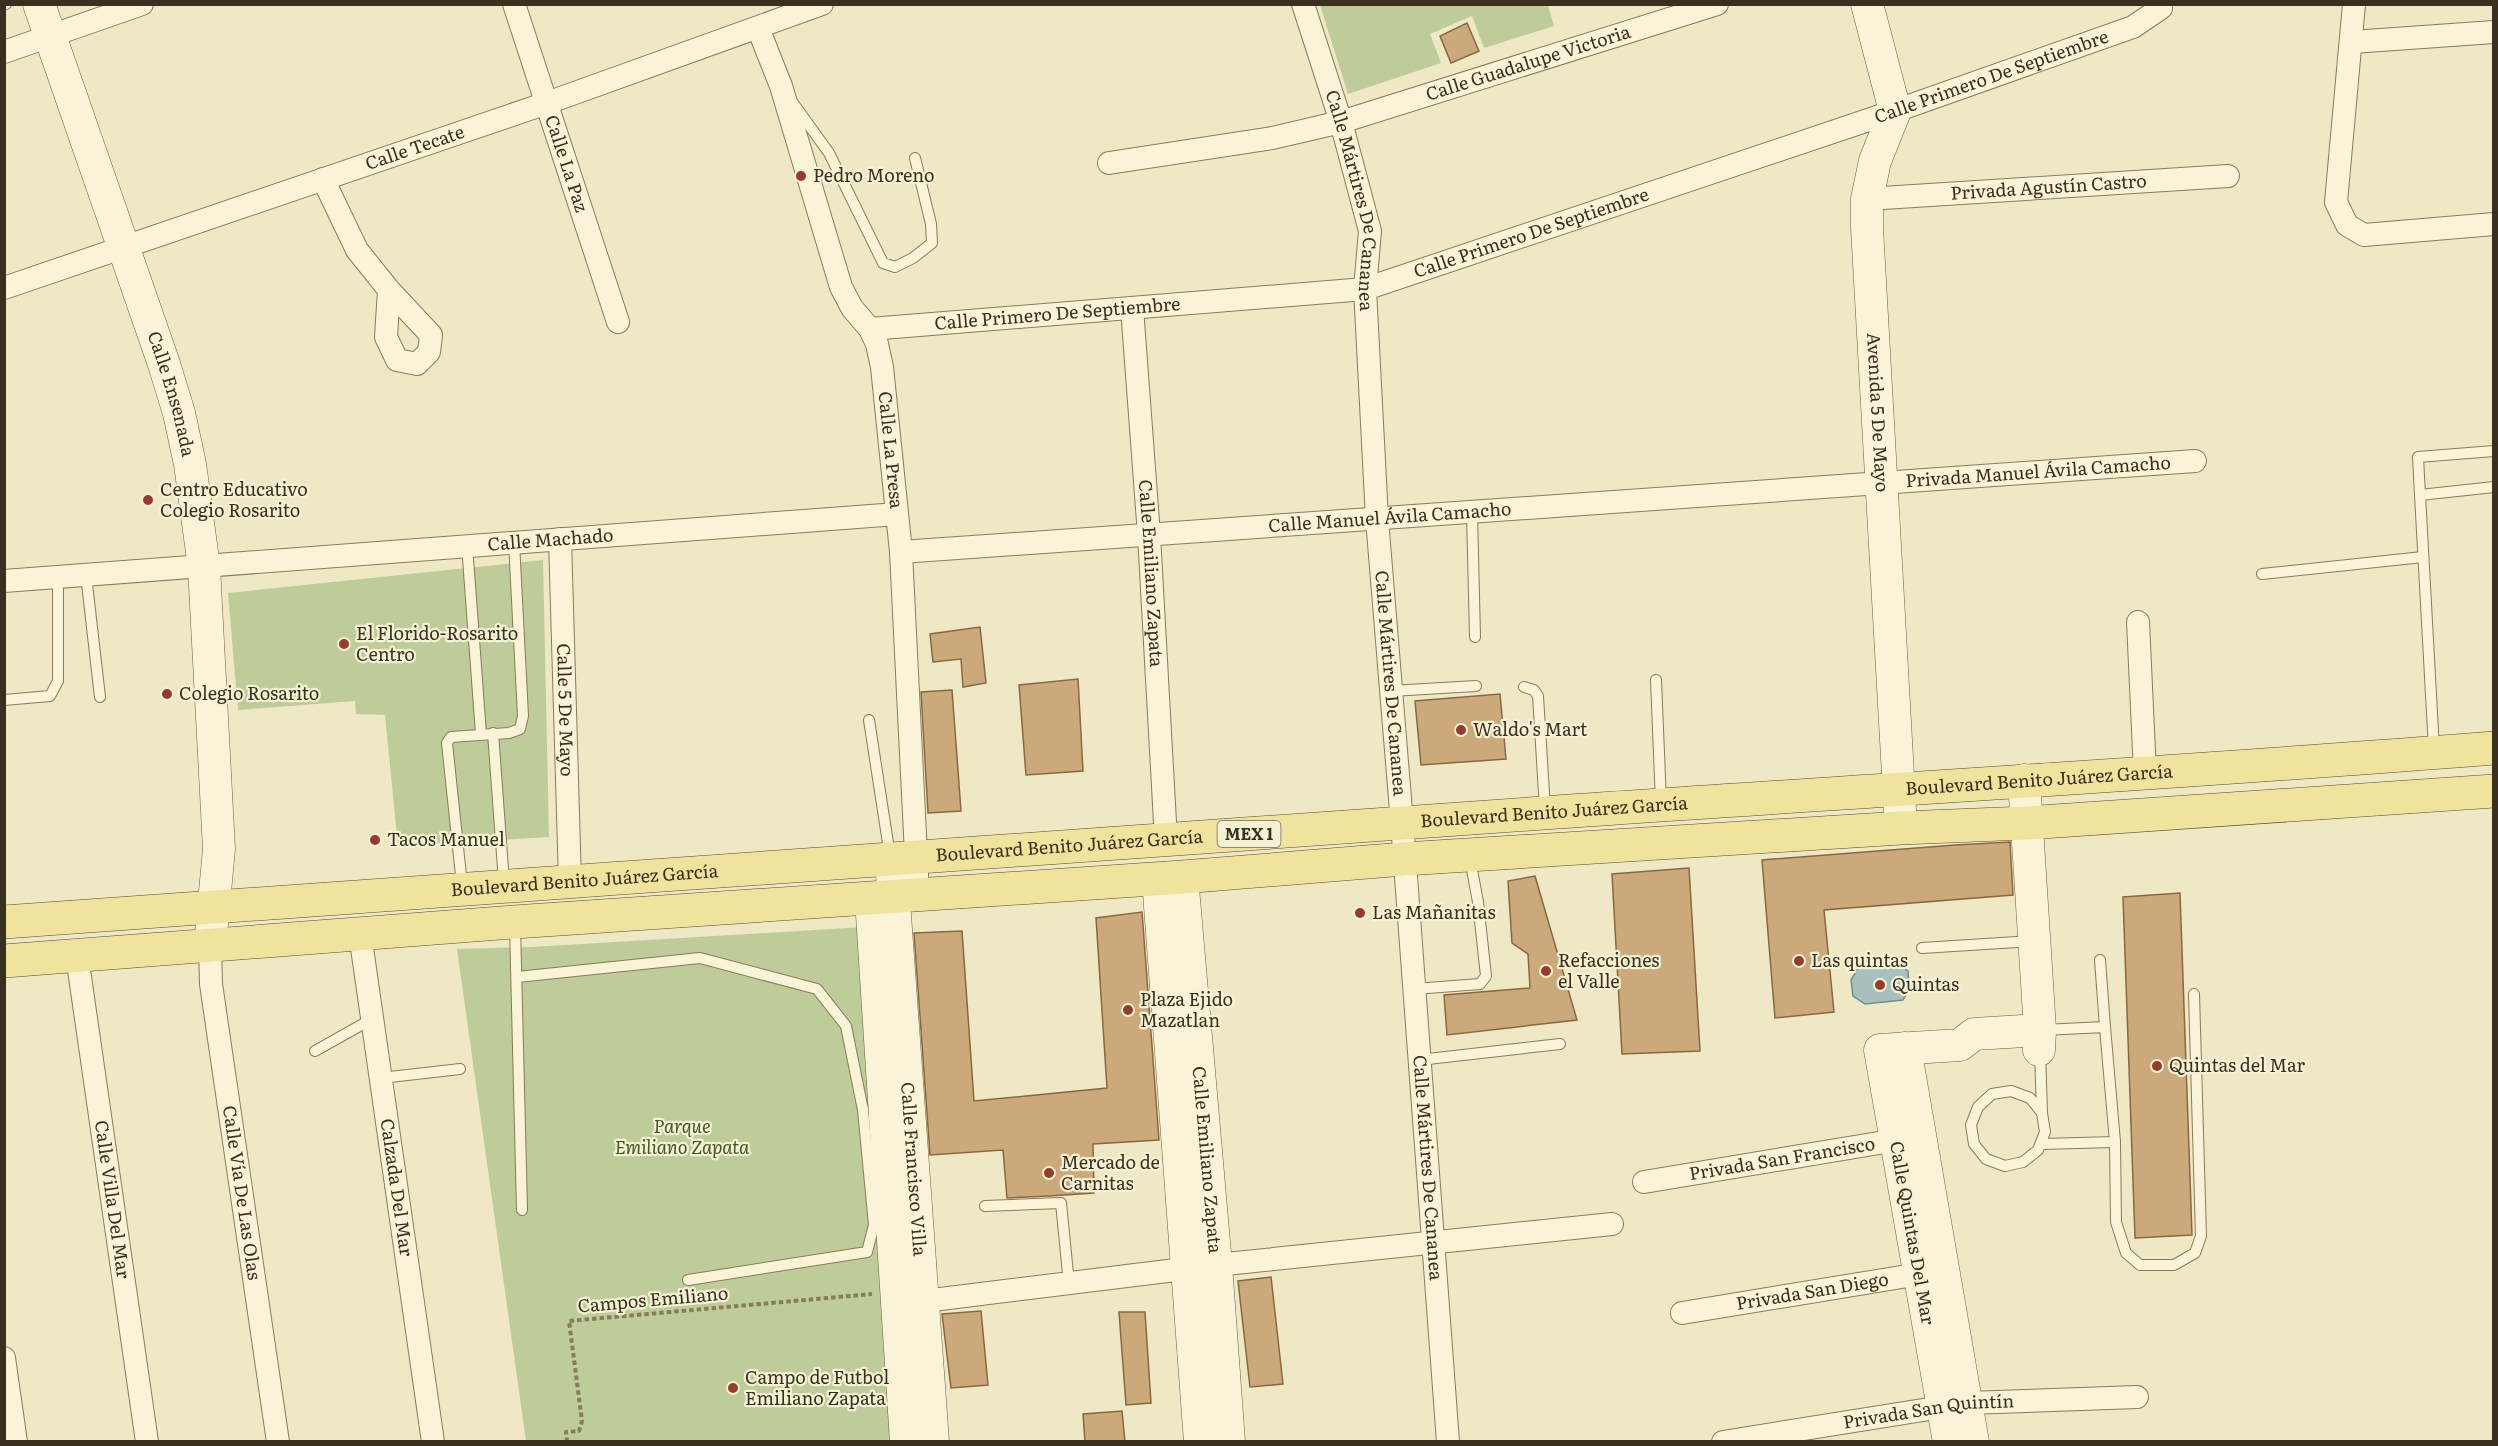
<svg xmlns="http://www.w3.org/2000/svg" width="2498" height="1446" font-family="Literata,serif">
  <rect width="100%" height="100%" fill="#eee8c5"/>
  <g fill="#becc99">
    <path d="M1320,5H1548L1554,26L1484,48L1472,16L1430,34L1441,63L1348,94Z"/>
    <path d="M543,560L549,837L398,846L385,715L356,714L355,701L238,710L228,593Z"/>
    <path d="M865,927L904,1441H526L457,949L532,947Z"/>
  </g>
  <path fill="#a7c1be" stroke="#6d908c" stroke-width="1.5" d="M1899,965L1908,971L1909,990L1903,1000L1865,1004L1853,996L1851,980L1858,968Z"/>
  <g fill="#cca97b" stroke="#886841" stroke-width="1.5">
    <path d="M1467,23L1479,51L1451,63L1440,36Z"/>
    <path d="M980,627L986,683L963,687L961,659L933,662L930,634Z"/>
    <path d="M1078,679L1083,771L1026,775L1019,685Z"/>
    <path d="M952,690L961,811L928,813L921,692Z"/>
    <path d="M1500,694L1506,759L1421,765L1415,701Z"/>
    <path d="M2010,842L2013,895L1824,910L1834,1012L1775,1018L1762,860L1955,845Z"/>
    <path d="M1689,868L1700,1051L1622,1054L1612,874Z"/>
    <path d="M1535,876L1577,1020L1447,1035L1444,995L1530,988L1528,954L1512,943L1508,881Z"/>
    <path d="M2180,893L2192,1235L2135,1238L2123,897Z"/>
    <path d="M1142,912L1159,1140L1093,1144L1094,1193L1049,1196L1007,1198L1003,1150L930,1155L914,933L962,931L974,1101L1107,1088L1096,918Z"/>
    <path d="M1271,1277L1283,1384L1250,1387L1238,1281Z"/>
    <path d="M981,1311L988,1385L951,1388L942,1314Z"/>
    <path d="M1119,1312H1145L1151,1403L1126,1405Z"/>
    <path d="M1122,1411L1125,1442H1085L1083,1414Z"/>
  </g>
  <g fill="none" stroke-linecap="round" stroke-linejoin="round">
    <defs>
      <g id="lane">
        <path d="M4,5L6,4"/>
        <path d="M793,103L829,153L883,263L895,267L913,258L932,243L931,224L915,158"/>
        <path d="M2420,495L2418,457L2494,451"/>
        <path d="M1472,513L1475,637"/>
        <path d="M467,545L481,734"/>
        <path d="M2262,574L2423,557"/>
        <path d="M86,575L100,697"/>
        <path d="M1656,680L1661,802"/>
        <path d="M1524,687L1534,690L1538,696L1545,809"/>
        <path d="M1391,691L1476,686"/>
        <path d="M4,700L50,696L58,681V577"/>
        <path d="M869,720L890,856"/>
        <path d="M493,733L504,882"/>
        <path d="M2434,749L2420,495L2494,487"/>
        <path d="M462,885L447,743L451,737L509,733L520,729L523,716L514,542"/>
        <path d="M515,925L522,1210"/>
        <path d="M1922,948L2033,941"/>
        <path d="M2100,960L2105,1027"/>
        <path d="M517,977L700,958L817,989L846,1026L863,1110L874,1225L867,1252L688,1280"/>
        <path d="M1414,989L1480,984L1486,976L1478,902L1470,859"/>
        <path d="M2043,1030L2105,1027L2115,1142L2116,1222L2126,1253L2140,1265H2174L2195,1253L2201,1236L2194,994"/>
        <path d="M315,1051L372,1019"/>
        <path d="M2040,1051L2042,1113L2045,1132L2038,1150L2023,1162L2005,1166L1986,1159L1974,1144L1971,1125L1978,1107L1992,1094L2011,1091L2030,1098L2042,1113"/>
        <path d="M1419,1060L1560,1044"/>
        <path d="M381,1078L460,1069"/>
        <path d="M2041,1144L2115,1142"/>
        <path d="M985,1206L1061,1203L1069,1284"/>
      </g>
      <g id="street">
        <path id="s1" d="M514,4L618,322"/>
        <path id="s2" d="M1303,4L1341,122L1370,231L1365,289L1377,519L1402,823L1448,1442"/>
        <path d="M2354,4L2336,202L2347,225L2364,235L2494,224"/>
        <path id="s3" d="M758,28L781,86L841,287L852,308L870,329L877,344L882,367L901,552L918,895"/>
        <path d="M2352,42L2494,32"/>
        <path d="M4,52L142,4"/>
        <path id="s4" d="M1109,163L1272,138L1341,122L1717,4"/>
        <path d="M323,179L357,250L389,290L431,335L429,352L417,364L397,360L386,337L389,290"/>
        <path id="s5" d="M1867,199L2228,176"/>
        <path id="s6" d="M4,288L547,103L822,4"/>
        <path id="s7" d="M1132,308L1149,535L1166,840"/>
        <path id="s8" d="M870,329L1365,289L1895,111L2133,27L2161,8V4"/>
        <path id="s9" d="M560,539L570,882"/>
        <path id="s10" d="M901,552L2195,461"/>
        <path id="s11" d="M4,581L897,514"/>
        <path d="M2138,622L2145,773"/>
        <path id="s12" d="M360,934L433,1442"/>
        <path id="s13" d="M210,945L211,984L278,1442"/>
        <path id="s14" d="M77,956L147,1442"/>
        <path id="s15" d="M1644,1182L1909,1138"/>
        <path d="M908,1303L1216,1265L1612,1224"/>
        <path id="s16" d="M1682,1313L1932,1272"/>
        <path d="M4,1358L16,1442"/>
        <path id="s17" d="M1723,1442L1967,1403L2137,1397"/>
      </g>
      <g id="secondary">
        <path id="s18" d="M39,4L164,364L179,413L190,464L204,567L219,849L210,945"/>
        <path id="s19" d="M1867,4L1895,111L1875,161L1867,199V228L1901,828"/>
        <path d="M2024,780L2040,1030L2039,1050"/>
        <path id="s20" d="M891,860L933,1442"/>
        <path id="s21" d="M1182,877L1216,1265L1229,1442"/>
        <path d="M1158,879L1200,1442"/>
        <path d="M871,899L906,1442"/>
        <path d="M1905,1048L1973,1442"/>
        <path d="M1949,1442L1880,1050L1960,1045L1974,1034L2040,1030"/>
      </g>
      <g id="primary">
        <path id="s22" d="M4,922C517,886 1030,848 1543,813C1860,791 2177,773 2494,748"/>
        <path d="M4,961L514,922L1182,877L1404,859L1901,828L2026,823L2494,791"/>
      </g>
    </defs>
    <use href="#lane" stroke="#897a5b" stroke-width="12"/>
    <use href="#street" stroke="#897a5b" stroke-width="24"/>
    <use href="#secondary" stroke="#6b5b3e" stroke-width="33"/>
    <use href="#primary" stroke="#57482f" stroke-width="34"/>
    <path stroke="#897a5b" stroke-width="4" stroke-dasharray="4.5 3" stroke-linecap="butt" d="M567,1442L566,1432L579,1431L582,1421L569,1321L872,1294"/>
    <use href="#lane" stroke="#f9f4d8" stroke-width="10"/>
    <use href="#street" stroke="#f9f4d8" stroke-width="22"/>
    <use href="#secondary" stroke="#f9f4d8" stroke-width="32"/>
    <use href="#primary" stroke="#f0e39d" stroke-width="33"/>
  </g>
  <g fill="#973b2c" stroke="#f5f1d5" stroke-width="2">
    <circle cx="801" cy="176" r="6"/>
    <circle cx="148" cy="500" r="6"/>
    <circle cx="344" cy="644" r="6"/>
    <circle cx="167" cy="694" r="6"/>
    <circle cx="1461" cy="730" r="6"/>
    <circle cx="375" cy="840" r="6"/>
    <circle cx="1360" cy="913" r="6"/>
    <circle cx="1799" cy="961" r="6"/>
    <circle cx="1546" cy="971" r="6"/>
    <circle cx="1880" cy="985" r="6"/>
    <circle cx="1128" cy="1010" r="6"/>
    <circle cx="2157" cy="1066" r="6"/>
    <circle cx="1049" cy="1173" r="6"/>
    <circle cx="733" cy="1388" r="6"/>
  </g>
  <g text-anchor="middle" stroke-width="4.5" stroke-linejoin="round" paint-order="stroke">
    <rect fill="#f5f1d5" stroke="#716a56" stroke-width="1.5" x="1217.5" y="821" width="63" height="26" rx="4.5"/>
    <g font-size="16" font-weight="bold" fill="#39301f">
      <text x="1249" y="840">MEX 1</text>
    </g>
    <g font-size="18" fill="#39301f" stroke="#f5f1d5">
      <text dy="6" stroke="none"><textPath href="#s4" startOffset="432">Calle Guadalupe Victoria</textPath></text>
      <text dy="6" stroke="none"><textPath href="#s8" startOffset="1158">Calle Primero De Septiembre</textPath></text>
      <text dy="6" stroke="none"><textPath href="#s6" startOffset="434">Calle Tecate</textPath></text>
      <text dy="6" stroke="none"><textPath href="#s1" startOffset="168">Calle La Paz</textPath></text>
      <text dy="6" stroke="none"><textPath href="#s5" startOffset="182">Privada Agustín Castro</textPath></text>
      <text dy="6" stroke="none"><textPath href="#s2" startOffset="204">Calle Mártires De Cananea</textPath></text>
      <text dy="6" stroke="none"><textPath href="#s8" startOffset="672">Calle Primero De Septiembre</textPath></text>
      <text dy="6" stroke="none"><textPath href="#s8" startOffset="188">Calle Primero De Septiembre</textPath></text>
      <text dy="6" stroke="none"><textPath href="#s18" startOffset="412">Calle Ensenada</textPath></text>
      <text dy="6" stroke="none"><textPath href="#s19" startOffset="417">Avenida 5 De Mayo</textPath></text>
      <text dy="6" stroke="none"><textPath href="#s3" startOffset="447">Calle La Presa</textPath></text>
      <text dy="6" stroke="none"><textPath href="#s10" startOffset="1140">Privada Manuel Ávila Camacho</textPath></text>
      <text dy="6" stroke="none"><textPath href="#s10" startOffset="490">Calle Manuel Ávila Camacho</textPath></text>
      <text dy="6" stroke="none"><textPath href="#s11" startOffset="548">Calle Machado</textPath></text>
      <text dy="6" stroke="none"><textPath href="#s7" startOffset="266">Calle Emiliano Zapata</textPath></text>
      <text dy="6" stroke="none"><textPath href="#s2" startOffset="690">Calle Mártires De Cananea</textPath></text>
      <text dy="6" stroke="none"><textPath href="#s9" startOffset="171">Calle 5 De Mayo</textPath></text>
      <text dy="6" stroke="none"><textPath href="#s22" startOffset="2040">Boulevard Benito Juárez García</textPath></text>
      <text dy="6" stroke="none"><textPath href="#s22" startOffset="1554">Boulevard Benito Juárez García</textPath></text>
      <text dy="6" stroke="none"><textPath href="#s22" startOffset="1068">Boulevard Benito Juárez García</textPath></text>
      <text dy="6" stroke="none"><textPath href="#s22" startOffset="582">Boulevard Benito Juárez García</textPath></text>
      <text dy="6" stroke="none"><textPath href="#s21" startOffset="284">Calle Emiliano Zapata</textPath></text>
      <text dy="6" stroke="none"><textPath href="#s15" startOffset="140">Privada San Francisco</textPath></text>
      <text dy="6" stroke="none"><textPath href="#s2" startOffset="1176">Calle Mártires De Cananea</textPath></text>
      <text dy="6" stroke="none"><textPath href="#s20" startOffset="310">Calle Francisco Villa</textPath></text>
      <text dy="6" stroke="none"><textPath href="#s12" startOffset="256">Calzada Del Mar</textPath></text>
      <text dy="6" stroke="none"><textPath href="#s13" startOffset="250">Calle Vía De Las Olas</textPath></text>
      <text dy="6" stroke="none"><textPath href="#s14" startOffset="246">Calle Villa Del Mar</textPath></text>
      <text transform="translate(1912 1233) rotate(80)" y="6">Calle Quintas Del Mar</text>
      <text dy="6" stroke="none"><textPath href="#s16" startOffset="132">Privada San Diego</textPath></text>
      <text transform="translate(653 1300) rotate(-5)" y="6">Campos Emiliano</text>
      <text dy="6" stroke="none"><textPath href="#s17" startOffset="208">Privada San Quintín</textPath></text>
    </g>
    <g font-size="18" fill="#39301f" stroke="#f5f1d5" text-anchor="start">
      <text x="813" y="182">Pedro Moreno</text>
      <text x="160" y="496">Centro Educativo<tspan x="160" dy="21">Colegio Rosarito</tspan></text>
      <text x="356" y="640">El Florido-Rosarito<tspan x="356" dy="21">Centro</tspan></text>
      <text x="179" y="700">Colegio Rosarito</text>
      <text x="1473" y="736">Waldo's Mart</text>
      <text x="387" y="846">Tacos Manuel</text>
      <text x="1372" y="919">Las Mañanitas</text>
      <text x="1558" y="967">Refacciones<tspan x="1558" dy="21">el Valle</tspan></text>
      <text x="1811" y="967">Las quintas</text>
      <text x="1892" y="991">Quintas</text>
      <text x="1140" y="1006">Plaza Ejido<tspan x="1140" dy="21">Mazatlan</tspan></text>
      <text x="2169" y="1072">Quintas del Mar</text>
      <text x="1061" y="1169">Mercado de<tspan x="1061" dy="21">Carnitas</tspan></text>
      <text x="745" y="1384">Campo de Futbol<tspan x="745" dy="21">Emiliano Zapata</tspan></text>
    </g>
    <g font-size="18" font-style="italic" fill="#425526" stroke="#f5f1d5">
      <text x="682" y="1133">Parque<tspan x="682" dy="21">Emiliano Zapata</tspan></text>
    </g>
  </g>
  <rect width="2498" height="1446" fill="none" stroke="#39301f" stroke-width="12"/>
</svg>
